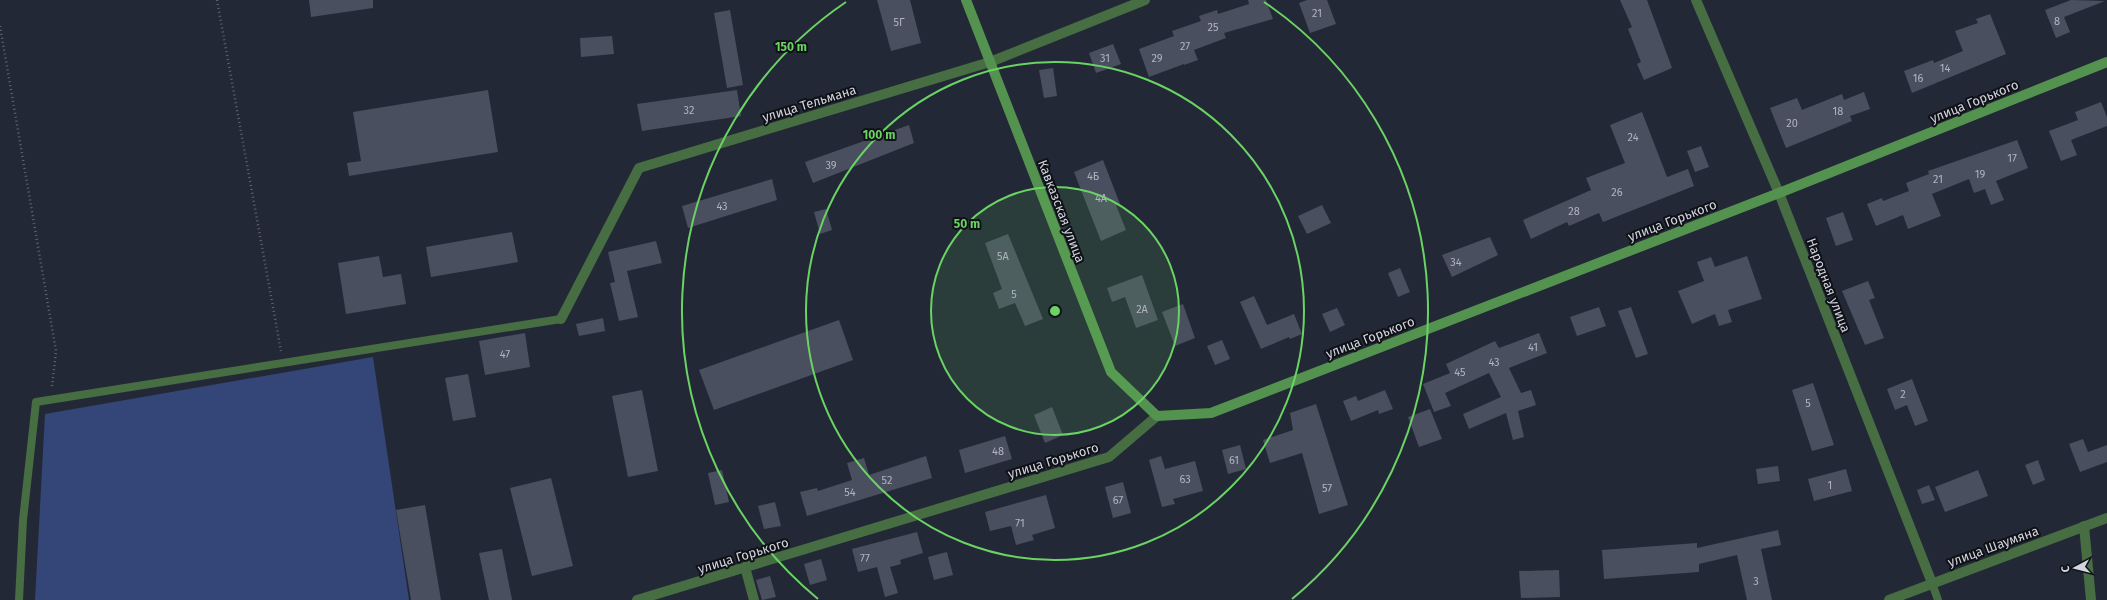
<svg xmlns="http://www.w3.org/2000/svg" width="2107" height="600" font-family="'Fira Sans',sans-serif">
  <rect width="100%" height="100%" fill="#232836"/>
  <path fill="#344677" d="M373,357L409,600H35L45,414Z"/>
  <g fill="#494f5e">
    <path d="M309,0H373V8L311,17Z"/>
    <path d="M877,0H910L921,43L891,51Z"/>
    <path d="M1248,0H1266L1273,19L1224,33L1226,38L1194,50L1198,60L1184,65V64L1149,77L1139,49L1174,36L1172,31L1201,21L1199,16L1217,10L1218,14L1249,4Z"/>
    <path d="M1307,0H1327L1336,24L1310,33L1299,3Z"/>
    <path d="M1620,0H1647L1672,68L1644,80L1637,64L1641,62L1628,29L1632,27Z"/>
    <path d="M2071,0L2105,1L2064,17L2070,32L2056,38L2045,10Z"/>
    <path d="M730,10L743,85L727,88L714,13Z"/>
    <path d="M1990,14L2006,54L1912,93L1904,71L1933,60L1934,63L1963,51L1955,31L1978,23L1976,19Z"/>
    <path d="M612,36L614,54L581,57L580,38Z"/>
    <path d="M1113,44L1121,64L1096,73L1089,53Z"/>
    <path d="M1053,68L1057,96L1044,98L1039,70Z"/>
    <path d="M488,90L498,152L349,176L347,163L361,161L353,112Z"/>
    <path d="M737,90L741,116L642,131L637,104Z"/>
    <path d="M1864,92L1870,109L1850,116L1852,121L1786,148L1770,108L1797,98L1802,110L1842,94L1844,100Z"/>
    <path d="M2101,102L2107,117V126L2071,140L2077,155L2061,161L2049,131L2078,120L2075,112Z"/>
    <path d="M1642,112L1667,177L1688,169L1694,186L1603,222L1599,213L1569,226L1567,222L1531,239L1523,220L1591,190L1586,178L1625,163L1610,125Z"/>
    <path d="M909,125L914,143L813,183L805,162Z"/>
    <path d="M2017,140L2028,168L1996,181L2004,200L1991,205L1985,189L1974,193L1969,179L1932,194L1941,216L1908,229L1903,215L1876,226L1867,204L1882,198L1883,201L1909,191L1906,183L1929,174L1928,171Z"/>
    <path d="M1701,146L1709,167L1695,172L1687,151Z"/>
    <path d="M1103,160L1120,204L1116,205L1126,230L1101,241L1074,172Z"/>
    <path d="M772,179L777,200L688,228L682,206Z"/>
    <path d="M1322,205L1331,223L1307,234L1298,216Z"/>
    <path d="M826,209L832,230L820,234L814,212Z"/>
    <path d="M1843,212L1853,240L1836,246L1826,218Z"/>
    <path d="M512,232L518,262L431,277L426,247Z"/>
    <path d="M1008,234L1043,319L1025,326L1015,303L999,309L993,293L1002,289L985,243Z"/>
    <path d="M1490,237L1498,255L1452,277L1442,255Z"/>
    <path d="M656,241L662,263L627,271L638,317L619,321L610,283L615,282L608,252Z"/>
    <path d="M379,256L383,277L401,274L406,304L346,314L338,263Z"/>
    <path d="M1747,256L1762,299L1728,310L1732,322L1719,326L1715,314L1692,324L1678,291L1704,281L1697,262L1711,257L1715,267Z"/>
    <path d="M1400,268L1410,292L1398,297L1388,273Z"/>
    <path d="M1142,275L1158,320L1136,328L1125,297L1112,302L1107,288Z"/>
    <path d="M1868,281L1875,298L1869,300L1884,338L1865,345L1842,291Z"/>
    <path d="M1254,296L1267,325L1294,314L1302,334L1290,339L1289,337L1261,349L1240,302Z"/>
    <path d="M1183,304L1195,338L1175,346L1162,312Z"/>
    <path d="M1599,307L1606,326L1577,336L1570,317Z"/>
    <path d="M1631,307L1648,354L1636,358L1618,311Z"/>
    <path d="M1337,308L1345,325L1330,332L1322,314Z"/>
    <path d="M603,318L605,331L579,336L576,324Z"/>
    <path d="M839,320L853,360L714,410L699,370Z"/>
    <path d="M525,333L530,367L485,375L479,341Z"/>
    <path d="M1539,333L1547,353L1509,368L1521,393L1531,390L1536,405L1518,411L1524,437L1513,440L1506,413L1469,429L1463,414L1501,397L1489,373L1445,393L1451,406L1434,412L1423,384L1450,373L1446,364L1495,341L1499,348Z"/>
    <path d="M1222,340L1230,359L1215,365L1207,346Z"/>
    <path d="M468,374L476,417L453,421L445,378Z"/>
    <path d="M1912,379L1928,421L1915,426L1907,405L1895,410L1887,389Z"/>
    <path d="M1813,383L1834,445L1812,451L1792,390Z"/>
    <path d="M642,390L658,471L628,477L612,396Z"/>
    <path d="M1385,390L1393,409L1379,414L1378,410L1351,421L1343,401L1356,396L1358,401Z"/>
    <path d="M1316,404L1348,505L1319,514L1302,453L1270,463L1263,440L1293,430L1290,413Z"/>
    <path d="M1052,407L1063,435L1045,443L1034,415Z"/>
    <path d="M1430,409L1442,439L1419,447L1408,417Z"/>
    <path d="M1005,436L1012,459L965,473L959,450Z"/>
    <path d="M2083,439L2088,452L2107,445V462L2080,472L2069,444Z"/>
    <path d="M1240,445L1246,469L1228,474L1222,450Z"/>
    <path d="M926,456L932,478L807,516L800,492L817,488L818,491L852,480L847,463L864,458L869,475Z"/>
    <path d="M1161,456L1165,469L1195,461L1203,491L1173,499L1175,504L1162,507L1149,460Z"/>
    <path d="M2038,460L2045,480L2033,485L2025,465Z"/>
    <path d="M1778,466L1780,481L1758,484L1756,469Z"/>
    <path d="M1846,469L1852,491L1814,501L1808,479Z"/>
    <path d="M722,470L729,502L715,505L708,473Z"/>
    <path d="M1978,470L1988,496L1945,512L1935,487Z"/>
    <path d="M551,478L573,566L532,576L510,488Z"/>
    <path d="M1123,482L1131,513L1113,518L1105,487Z"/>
    <path d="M1929,485L1935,500L1922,504L1917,490Z"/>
    <path d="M1046,495L1055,528L1032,535L1034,540L1016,545L1011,526L990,531L985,512Z"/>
    <path d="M775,502L781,526L764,529L758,506Z"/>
    <path d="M425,505L441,600H411L396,510Z"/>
    <path d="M1778,530L1781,545L1761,549L1772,600H1747L1737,555L1699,564V572L1604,579L1602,550L1697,543V548Z"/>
    <path d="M917,532L923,553L900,560L901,564L890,567L898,593L885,597L877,567L858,572L852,549Z"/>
    <path d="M502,549L512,600H489L479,553Z"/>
    <path d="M947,552L953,575L934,580L928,557Z"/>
    <path d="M821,559L827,580L810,585L804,564Z"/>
    <path d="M1559,570L1560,597L1521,598L1519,571Z"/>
    <path d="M770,576L776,597L762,600L756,580Z"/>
  </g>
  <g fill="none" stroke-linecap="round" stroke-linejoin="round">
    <g stroke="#606571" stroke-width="2.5" stroke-dasharray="1 3" stroke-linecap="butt">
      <path d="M217,0L281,351"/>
      <path d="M0,26L56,351L52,387"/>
    </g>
    <g stroke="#476d43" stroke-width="8">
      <path d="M1932,583L1938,600"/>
      <path d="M19,600L23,520L36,402L561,319"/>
    </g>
    <g stroke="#476d43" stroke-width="10">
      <path d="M1696,0L1779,193L1932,583"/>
      <path d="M561,319L639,168L990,62L1145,0"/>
      <path d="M2084,526L2091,600"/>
      <path d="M745,567L754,600"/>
      <path d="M637,600L1109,457L1157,416"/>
      <path d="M1889,600L2107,518"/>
    </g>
    <path stroke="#54934f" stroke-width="10" d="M966,0L1111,372L1157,416L1211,413L1779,193L2107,62"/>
  </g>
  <circle cx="1055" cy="311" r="124" fill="#6ad363" fill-opacity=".12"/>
  <g fill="none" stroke="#6ad363" stroke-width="2">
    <circle cx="1055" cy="311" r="124"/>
    <circle cx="1055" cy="311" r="249"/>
    <path d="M818 599A373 373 0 0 1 846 2M1264 2A373 373 0 0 1 1292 599"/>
  </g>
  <g text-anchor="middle" stroke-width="4" stroke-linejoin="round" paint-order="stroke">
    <g font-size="11" fill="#afb4be">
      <text x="1317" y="17">21</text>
      <text x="2057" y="25">8</text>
      <text x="899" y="26">5Г</text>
      <text x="1213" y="31">25</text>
      <text x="1185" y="50">27</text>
      <text x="1105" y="62">31</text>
      <text x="1157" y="62">29</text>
      <text x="1945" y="72">14</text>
      <text x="1918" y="82">16</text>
      <text x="689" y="114">32</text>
      <text x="1838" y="115">18</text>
      <text x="1792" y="127">20</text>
      <text x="1633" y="141">24</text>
      <text x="2012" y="162">17</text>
      <text x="831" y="169">39</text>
      <text x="1980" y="178">19</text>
      <text x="1093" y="180">4Б</text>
      <text x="1938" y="183">21</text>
      <text x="1617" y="196">26</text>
      <text x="1101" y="202">4А</text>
      <text x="722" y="210">43</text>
      <text x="1574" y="215">28</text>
      <text x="1003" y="260">5А</text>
      <text x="1456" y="266">34</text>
      <text x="1014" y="298">5</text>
      <text x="1142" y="313">2А</text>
      <text x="1533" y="351">41</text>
      <text x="505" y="358">47</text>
      <text x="1494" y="366">43</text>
      <text x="1460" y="376">45</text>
      <text x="1903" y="398">2</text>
      <text x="1808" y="407">5</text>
      <text x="998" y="455">48</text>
      <text x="1234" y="464">61</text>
      <text x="1185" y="483">63</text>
      <text x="887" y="484">52</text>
      <text x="1830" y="489">1</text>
      <text x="1327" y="492">57</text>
      <text x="850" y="496">54</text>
      <text x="1118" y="504">67</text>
      <text x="1020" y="527">71</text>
      <text x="865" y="562">77</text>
      <text x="1756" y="585">3</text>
    </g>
    <g font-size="13" fill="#d1d5de" stroke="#0f1117">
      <text transform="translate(1974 101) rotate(-22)" y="5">улица Горького</text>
      <text transform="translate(809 103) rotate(-17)" y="5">улица Тельмана</text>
      <text transform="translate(1062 211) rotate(69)" y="5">Кавказская улица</text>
      <text transform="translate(1672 220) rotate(-21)" y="5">улица Горького</text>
      <text transform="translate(1829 285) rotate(69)" y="5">Народная улица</text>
      <text transform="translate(1370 337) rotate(-21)" y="5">улица Горького</text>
      <text transform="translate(1053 460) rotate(-17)" y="5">улица Горького</text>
      <text transform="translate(1993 546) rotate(-20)" y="5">улица Шаумяна</text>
      <text transform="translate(743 555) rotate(-17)" y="5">улица Горького</text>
    </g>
  </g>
  <circle cx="1055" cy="311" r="6" fill="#6ad363" stroke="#0f1117" stroke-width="2"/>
  <g font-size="12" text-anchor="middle" font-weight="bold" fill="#6ad363" stroke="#0f1117" stroke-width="4" stroke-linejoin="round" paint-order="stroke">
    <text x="791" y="51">150 m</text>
    <text x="879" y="139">100 m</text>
    <text x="967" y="228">50 m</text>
  </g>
  <g transform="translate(2075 568) rotate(263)" stroke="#0f1117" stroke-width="3" paint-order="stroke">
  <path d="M0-3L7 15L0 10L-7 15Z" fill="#d1d5de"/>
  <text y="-6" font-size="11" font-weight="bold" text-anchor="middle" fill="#d1d5de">С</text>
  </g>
</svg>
